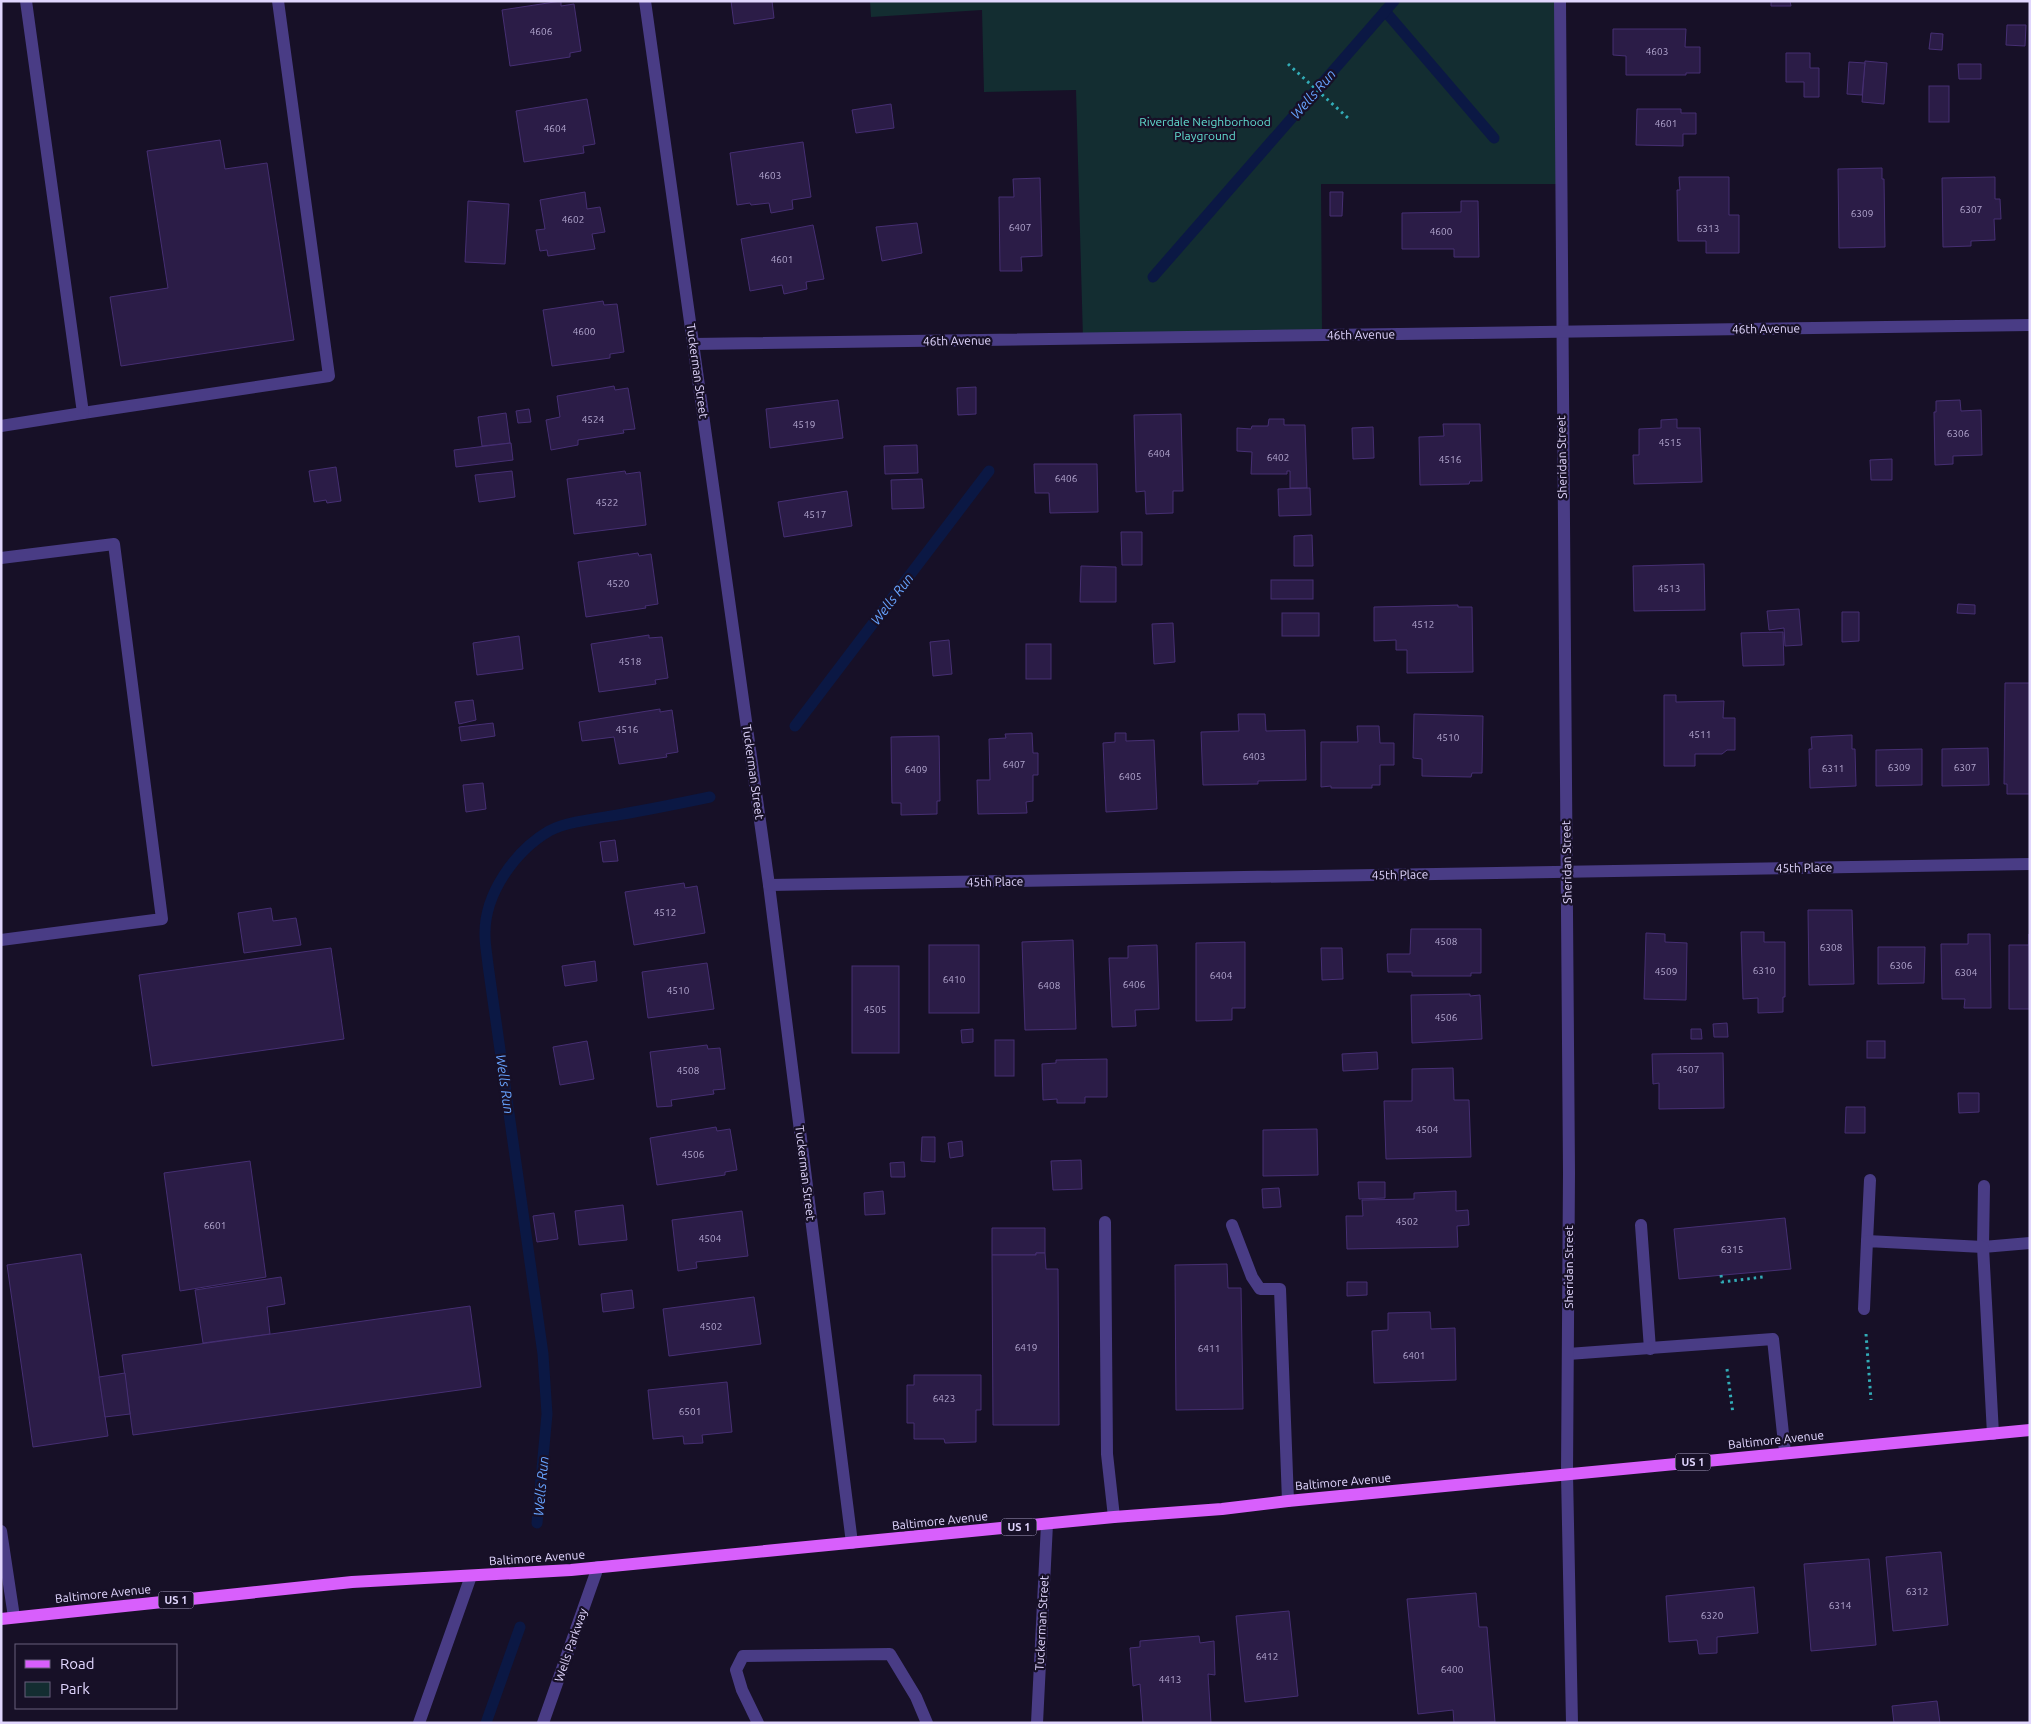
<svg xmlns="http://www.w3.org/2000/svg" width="2031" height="1724" font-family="Ubuntu,sans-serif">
  <rect width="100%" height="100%" fill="#171027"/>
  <path fill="#132d31" d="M870,1H1560L1563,184H1321L1322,334L1083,339L1076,90L984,92L982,10L871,17Z"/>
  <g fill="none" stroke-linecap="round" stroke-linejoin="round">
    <g stroke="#0b1844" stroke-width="11">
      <path d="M1385,11L1494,138"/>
      <path d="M1153,277L1394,1"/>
      <path d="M795,726L989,471"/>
      <path d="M537,1523L547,1414L543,1354L488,965C487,955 485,945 485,935C484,894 515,851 549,831C568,821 602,818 623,814C652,809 681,803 710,797"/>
      <path d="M486,1723L520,1627"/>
    </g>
  </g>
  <g fill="#2b1c47" stroke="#462f73">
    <path d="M561,1V6L574,4L581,51L570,53V57L510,66L502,10Z"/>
    <path d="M731,1H772L774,18L734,24Z"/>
    <path d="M1771,1H1790L1791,6H1771Z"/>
    <path d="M2007,25H2026L2025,46L2006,45Z"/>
    <path d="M1613,29H1686L1685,47H1700V73H1686V75H1626V56L1613,55Z"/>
    <path d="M1931,33L1943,34L1942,50L1929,49Z"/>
    <path d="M1786,53H1810V68H1819V97H1804V82H1786Z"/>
    <path d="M1865,61L1887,63L1884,104L1862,102Z"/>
    <path d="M1849,62L1865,63L1862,95L1847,94Z"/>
    <path d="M1958,64H1981V79H1959Z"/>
    <rect x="1929" y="86" width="20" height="36"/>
    <path d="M587,99L595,144L583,146L584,153L524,162L516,111Z"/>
    <path d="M891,104L894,128L856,133L852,110Z"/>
    <path d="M1637,109H1681V113H1696V134H1683V146L1636,145Z"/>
    <path d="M220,140L225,169L267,163L294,340L121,366L110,297L168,288L147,151Z"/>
    <path d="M803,142L811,197L792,200L793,209L771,213L769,203L751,205L750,203L737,205L730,153Z"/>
    <path d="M1882,168V179H1884L1885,247L1839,248L1838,169Z"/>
    <path d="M1679,177H1729V215H1739V253H1706V241H1678L1677,190H1680Z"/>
    <path d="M1995,177V199H2000L2001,219H1994L1995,240L1971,241V246L1943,247L1942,178Z"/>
    <path d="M1040,178L1042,256L1021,257L1022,271H1000L999,197H1014L1013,179Z"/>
    <path d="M585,192L587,209L600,207L605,232L592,234L595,249L548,256L547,250L540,251L536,230L545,229L540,200Z"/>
    <path d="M1330,192H1343L1342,216H1330Z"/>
    <path d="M468,201L509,204L505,264L465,262Z"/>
    <path d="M1461,201H1478L1479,257H1454V249H1402V213L1461,212Z"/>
    <path d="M917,223L922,253L882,261L876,227Z"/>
    <path d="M813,225L824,279L806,282L807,289L784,294L782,285L750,291L741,239Z"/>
    <path d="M603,301L604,305L617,304L624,352L610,354V358L552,366L543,310Z"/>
    <path d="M614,386L615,390L628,388L635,429L623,430L624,433L578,440V445L551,450L546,420L560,417L557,396Z"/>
    <path d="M976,387V414L958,415L957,388Z"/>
    <path d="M838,400L843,438L770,448L766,409Z"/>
    <path d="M1960,400L1961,411L1981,410L1982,455L1953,456V464L1935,465L1934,412H1936V401Z"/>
    <path d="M529,409L531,422L518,423L516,411Z"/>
    <path d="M506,413L510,443L482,446L478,417Z"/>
    <path d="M1181,414L1183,491H1173V513L1146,514L1145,491L1136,492L1134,415Z"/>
    <path d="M1269,419H1284V425H1305L1307,488H1290V471H1287V474H1251L1252,452L1237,451V428L1251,429L1252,426H1268Z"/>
    <path d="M1677,419V428H1700L1702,482L1634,484L1633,455H1639V429L1661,428V420Z"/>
    <path d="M1443,424H1480L1482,481H1470L1469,484L1420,485L1419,437L1444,436Z"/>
    <path d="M1373,427L1374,458L1353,459L1352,428Z"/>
    <path d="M511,443L513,460L456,467L454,450Z"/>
    <path d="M917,445L918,473L885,474L884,446Z"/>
    <path d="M1892,459V480H1871L1870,460Z"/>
    <path d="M1034,464H1097L1098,512L1050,513L1049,493H1035Z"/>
    <path d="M336,467L341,501L327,503L326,500L314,502L309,471Z"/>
    <path d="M512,471L515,497L479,502L475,475Z"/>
    <path d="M625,471L626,474L640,472L646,525L574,534L567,479Z"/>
    <path d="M922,479L924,508L892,509L891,480Z"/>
    <path d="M1310,488L1311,515L1279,516L1278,489Z"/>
    <path d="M847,491L852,526L784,537L778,502Z"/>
    <path d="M1121,532H1142V565H1122Z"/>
    <path d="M1312,535L1313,566H1294V536Z"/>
    <path d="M638,553L639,556L651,554L658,604L645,606L646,608L586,617L578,562Z"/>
    <path d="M1704,564L1705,610L1634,611L1633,566Z"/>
    <path d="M1081,566L1116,567V602H1080Z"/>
    <rect x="1271" y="580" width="42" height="19"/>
    <path d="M1958,604L1975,605V614L1957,613Z"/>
    <path d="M1458,605V607H1472L1473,672L1407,673V650H1396V640L1374,641V607Z"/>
    <path d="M1799,609L1802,645L1785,646L1784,628L1769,630L1767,611Z"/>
    <path d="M1842,612H1859V641L1842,642Z"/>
    <rect x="1282" y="613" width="37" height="23"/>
    <path d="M1173,623L1175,662L1154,664L1152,624Z"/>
    <path d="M1783,632L1784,665L1743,666L1741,633Z"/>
    <path d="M649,635V638L662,637L668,678L655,680L656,684L599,692L591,644Z"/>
    <path d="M519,636L523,669L477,675L473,643Z"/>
    <path d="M949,640L952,674L933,676L930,642Z"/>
    <rect x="1026" y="644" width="25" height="35"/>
    <path d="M2005,683H2030V794H2007V784H2004Z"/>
    <path d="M1664,695H1676V702L1724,701L1723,718H1735V750H1727L1722,754H1695V766H1664Z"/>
    <path d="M473,700L476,720L459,724L455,702Z"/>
    <path d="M660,709V712L672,710L678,752L666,754L667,757L619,764L614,737L582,741L579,722Z"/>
    <path d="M1238,714H1265L1266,731L1305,730L1306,780L1258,781V784L1203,785L1201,732L1239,731Z"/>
    <path d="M1414,714L1483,716L1482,773H1472L1471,777L1422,776V759L1413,758Z"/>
    <path d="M493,723L495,736L461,741L459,727Z"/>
    <path d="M1357,726H1379L1380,743H1394V765H1380V785H1372V788H1331V786L1321,787V742H1358Z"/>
    <path d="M1032,733L1033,753H1038V775H1033V801L1026,802L1027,813L978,814L977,780H990L989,739L1006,738L1005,734Z"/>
    <path d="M1115,733H1126V741L1154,740L1157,809L1106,812L1103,743L1115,742Z"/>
    <path d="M1852,735V749H1855L1856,786L1810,788L1809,749H1812L1811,737Z"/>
    <path d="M939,736L940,801H937V814L901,815V803H892L891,737Z"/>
    <path d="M1988,748L1989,785L1942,786V749Z"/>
    <path d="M1922,749V785L1876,786V750Z"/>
    <path d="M483,783L486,809L466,812L463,785Z"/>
    <path d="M615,840L618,861L603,862L600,842Z"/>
    <path d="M684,883L685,888L697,886L705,933L634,945L625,892Z"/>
    <path d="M271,908L273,921L296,918L301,945L244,953L238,913Z"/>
    <path d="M1808,910H1852L1854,984L1809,985Z"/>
    <path d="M1411,929H1481V973H1471V976H1412V972H1388L1387,954H1410Z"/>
    <path d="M1741,932H1764V942H1785V997H1783V1012L1758,1013V998L1743,999Z"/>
    <path d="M1646,933L1665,934V942L1687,943L1686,1000L1644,999Z"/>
    <path d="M1968,934H1990L1991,1008H1964L1965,999H1942L1941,944H1968Z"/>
    <path d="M2029,934L2030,1009H2009V945H2029Z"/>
    <path d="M1073,940L1076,1029L1025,1030L1022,942Z"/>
    <path d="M1245,942V1008H1232V1020L1196,1021V943Z"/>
    <rect x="929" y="945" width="50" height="68"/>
    <path d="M1157,945L1159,1009L1135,1010L1136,1026L1112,1027L1109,958H1128V946Z"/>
    <path d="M1878,947H1925L1924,983L1878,984Z"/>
    <path d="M331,948L344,1039L152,1066L139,975Z"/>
    <path d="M1321,948H1342L1343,979L1322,980Z"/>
    <path d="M595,961L597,981L565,986L562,966Z"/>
    <path d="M707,963L714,1009L648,1018L642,972Z"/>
    <rect x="852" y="966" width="47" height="87"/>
    <path d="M1470,994V996L1480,995L1482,1039L1412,1043L1411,995Z"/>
    <path d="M1727,1023L1728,1037H1714L1713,1024Z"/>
    <path d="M973,1029V1042L962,1043L961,1030Z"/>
    <path d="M1691,1029H1701L1702,1039H1691Z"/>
    <rect x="995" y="1040" width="19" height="36"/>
    <path d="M587,1041L594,1079L560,1085L553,1047Z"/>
    <rect x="1867" y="1041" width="18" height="17"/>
    <path d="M707,1045L708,1049L720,1048L725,1089L713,1090L714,1094L671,1100L672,1106L657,1107L650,1052Z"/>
    <path d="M1377,1052L1378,1069L1343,1071L1342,1054Z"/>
    <path d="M1723,1053L1724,1108L1659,1109V1083L1653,1084L1652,1054Z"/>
    <path d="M1107,1059V1097H1085V1103H1057V1099L1043,1100L1042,1064L1056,1063V1060Z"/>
    <path d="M1453,1068L1454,1100H1469L1471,1157L1386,1159L1384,1101H1412V1069Z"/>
    <path d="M1958,1093H1979V1112L1959,1113Z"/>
    <path d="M1846,1107H1865V1133H1845Z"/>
    <path d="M716,1127L717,1131L730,1129L737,1170L725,1172V1175L657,1185L650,1138Z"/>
    <path d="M1317,1129L1318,1175L1263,1176V1130Z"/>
    <path d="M922,1137H935V1162L921,1161Z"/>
    <path d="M962,1141L963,1156L950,1158L948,1143Z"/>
    <path d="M1081,1160L1082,1189L1053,1190L1051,1161Z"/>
    <path d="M250,1161L266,1277L180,1291L164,1173Z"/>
    <path d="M904,1162L905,1177H891L890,1163Z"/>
    <path d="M1358,1182H1385V1198L1359,1199Z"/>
    <path d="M1279,1188L1281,1207L1263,1208L1262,1189Z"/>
    <path d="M883,1191L885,1214L865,1215L864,1193Z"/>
    <path d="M1456,1191V1211L1468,1210L1469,1225L1457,1226L1458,1247L1347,1249L1346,1216H1363L1362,1200L1414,1199V1193Z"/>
    <path d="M623,1205L627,1240L579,1245L575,1211Z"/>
    <path d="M742,1211L748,1256L696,1262L697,1268L678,1271L672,1220Z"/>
    <path d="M554,1213L558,1239L537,1242L533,1216Z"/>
    <path d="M1785,1218L1791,1269L1679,1279L1674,1229Z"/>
    <path d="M992,1228H1045V1253H1036V1255H992Z"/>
    <path d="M1036,1253H1045L1046,1269H1058L1059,1425H993L992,1255H1036Z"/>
    <path d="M81,1254L108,1436L33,1447L7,1265Z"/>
    <path d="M1227,1264L1228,1288H1241L1243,1409L1176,1410L1175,1265Z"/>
    <path d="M281,1277L285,1304L267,1307L270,1334L203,1343L195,1290Z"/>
    <path d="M1347,1282H1367V1295L1347,1296Z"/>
    <path d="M632,1290L634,1308L603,1312L601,1294Z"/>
    <path d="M754,1297L761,1344L669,1356L663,1309Z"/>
    <path d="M470,1306L481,1387L133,1435L122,1355Z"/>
    <path d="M1430,1312L1431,1329L1455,1328L1456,1380L1374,1383L1372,1331L1388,1330V1313Z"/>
    <path d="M125,1373L130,1414L105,1417L99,1377Z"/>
    <path d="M914,1375H981V1410H976V1442L945,1443L944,1439H914V1423H907V1385H914Z"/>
    <path d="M727,1382L732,1432L702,1435L703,1443L684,1444L683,1436L653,1439L648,1390Z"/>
    <path d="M1941,1552L1948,1625L1893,1631L1886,1557Z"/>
    <path d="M1869,1559L1876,1645L1811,1651L1804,1564Z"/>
    <path d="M1754,1587L1758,1633L1717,1637V1653L1699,1654L1697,1640L1669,1642L1666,1596Z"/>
    <path d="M1476,1593L1479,1627H1487L1495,1722L1454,1723L1453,1710L1418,1714L1407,1599Z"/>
    <path d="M1289,1611L1298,1696L1245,1702L1236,1616Z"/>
    <path d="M1199,1636L1200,1643L1214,1641L1215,1675L1208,1674L1211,1723H1143L1140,1684L1133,1686L1130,1648L1140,1647V1641Z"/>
    <path d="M1937,1701L1940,1723H1894L1892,1706Z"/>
  </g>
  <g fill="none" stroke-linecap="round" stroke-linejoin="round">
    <g stroke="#32acb7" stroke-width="3" stroke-dasharray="2.5 4" stroke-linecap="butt">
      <path d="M1288,64L1348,118"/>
      <path d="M1721,1275L1722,1282L1763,1277"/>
      <path d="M1866,1334L1871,1400"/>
      <path d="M1727,1369L1733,1414"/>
    </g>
    <g stroke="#493c85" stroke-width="12">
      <path d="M83,413L329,376L278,1"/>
      <path d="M1,426L83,413L26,1"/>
      <path d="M1,558L114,544L162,919L1,940"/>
      <path d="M1984,1186L1983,1247L2030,1243"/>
      <path d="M1105,1222L1107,1454L1114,1517"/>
      <path d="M1232,1225L1252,1277L1260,1289H1280L1288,1501"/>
      <path d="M1641,1225L1650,1349"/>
      <path d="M1867,1241L1870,1180"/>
      <path d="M1864,1309L1867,1241L1983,1247L1993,1434"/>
      <path d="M1568,1354L1773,1339L1785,1453"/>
      <path d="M1,1531L14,1617"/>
      <path d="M758,1723L742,1690L736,1670L743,1656L890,1654L916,1697L927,1723"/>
    </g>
    <g stroke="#493c85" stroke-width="12">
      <path d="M645,1L769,885L852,1543"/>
      <path d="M1560,1L1569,1173L1567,1474L1572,1723"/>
      <path d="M693,344L2030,325"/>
      <path d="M769,885L2030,864"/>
      <path d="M419,1723L471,1576"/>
      <path d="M543,1723L598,1567"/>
      <path d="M1037,1723L1047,1524"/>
    </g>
    <path stroke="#d85ffc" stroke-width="12" d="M1,1619L352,1582L571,1570L1114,1517L1222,1509L1288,1501L2030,1430"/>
  </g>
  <g text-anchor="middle" stroke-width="4.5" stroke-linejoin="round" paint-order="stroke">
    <g font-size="10" fill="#b4a8d0">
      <text x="541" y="35">4606</text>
      <text x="1657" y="55">4603</text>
      <text x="1666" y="127">4601</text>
      <text x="555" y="132">4604</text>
      <text x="770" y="179">4603</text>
      <text x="1971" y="213">6307</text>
      <text x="1862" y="217">6309</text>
      <text x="573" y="223">4602</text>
      <text x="1020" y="231">6407</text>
      <text x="1708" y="232">6313</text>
      <text x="1441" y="235">4600</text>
      <text x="782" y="263">4601</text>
      <text x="584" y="335">4600</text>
      <text x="593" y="423">4524</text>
      <text x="804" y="428">4519</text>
      <text x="1958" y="437">6306</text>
      <text x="1670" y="446">4515</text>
      <text x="1159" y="457">6404</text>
      <text x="1278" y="461">6402</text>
      <text x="1450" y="463">4516</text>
      <text x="1066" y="482">6406</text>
      <text x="607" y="506">4522</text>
      <text x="815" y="518">4517</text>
      <text x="618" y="587">4520</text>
      <text x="1669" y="592">4513</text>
      <text x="1423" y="628">4512</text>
      <text x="630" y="665">4518</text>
      <text x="627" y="733">4516</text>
      <text x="1700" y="738">4511</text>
      <text x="1448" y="741">4510</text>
      <text x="1254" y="760">6403</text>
      <text x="1014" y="768">6407</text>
      <text x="1899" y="771">6309</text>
      <text x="1965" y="771">6307</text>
      <text x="1833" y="772">6311</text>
      <text x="916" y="773">6409</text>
      <text x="1130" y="780">6405</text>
      <text x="665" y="916">4512</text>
      <text x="1446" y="945">4508</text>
      <text x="1831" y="951">6308</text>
      <text x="1901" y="969">6306</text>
      <text x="1764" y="974">6310</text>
      <text x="1666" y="975">4509</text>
      <text x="1966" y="976">6304</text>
      <text x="1221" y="979">6404</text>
      <text x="954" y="983">6410</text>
      <text x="1134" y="988">6406</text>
      <text x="1049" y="989">6408</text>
      <text x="678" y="994">4510</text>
      <text x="875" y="1013">4505</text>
      <text x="1446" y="1021">4506</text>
      <text x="1688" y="1073">4507</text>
      <text x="688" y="1074">4508</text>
      <text x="1427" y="1133">4504</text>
      <text x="693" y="1158">4506</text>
      <text x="1407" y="1225">4502</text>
      <text x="215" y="1229">6601</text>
      <text x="710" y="1242">4504</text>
      <text x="1732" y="1253">6315</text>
      <text x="711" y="1330">4502</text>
      <text x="1026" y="1351">6419</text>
      <text x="1209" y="1352">6411</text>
      <text x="1414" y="1359">6401</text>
      <text x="944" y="1402">6423</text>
      <text x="690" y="1415">6501</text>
      <text x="1917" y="1595">6312</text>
      <text x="1840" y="1609">6314</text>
      <text x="1712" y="1619">6320</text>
      <text x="1267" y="1660">6412</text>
      <text x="1452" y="1673">6400</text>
      <text x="1170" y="1683">4413</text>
    </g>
    <g fill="#171027" stroke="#a49bbe" stroke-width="1">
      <rect x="1675.5" y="1453.5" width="35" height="17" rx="4"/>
      <rect x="1001.5" y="1518.5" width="35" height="17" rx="4"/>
      <rect x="158.5" y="1591.5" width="35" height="17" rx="4"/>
    </g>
    <g font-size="11" font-weight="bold" fill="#e1d6fe">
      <text x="1693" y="1466">US 1</text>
      <text x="1019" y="1531">US 1</text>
      <text x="176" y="1604">US 1</text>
    </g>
    <g font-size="12" fill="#62ded1" stroke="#171027">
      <text x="1205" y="126">Riverdale Neighborhood<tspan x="1205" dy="14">Playground</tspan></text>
    </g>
    <g font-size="12" fill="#e1d6fe" stroke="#171027">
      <text transform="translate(1766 329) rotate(-1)" y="4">46th Avenue</text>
      <text transform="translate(1361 335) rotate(-1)" y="4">46th Avenue</text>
      <text transform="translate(957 341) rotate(-1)" y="4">46th Avenue</text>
      <text transform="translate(697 371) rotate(82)" y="4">Tuckerman Street</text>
      <text transform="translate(1562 457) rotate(-91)" y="4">Sheridan Street</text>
      <text transform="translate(753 772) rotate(82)" y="4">Tuckerman Street</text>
      <text transform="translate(1567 862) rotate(-91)" y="4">Sheridan Street</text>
      <text transform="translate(1804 868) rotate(-1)" y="4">45th Place</text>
      <text transform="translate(1400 875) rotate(-1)" y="4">45th Place</text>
      <text transform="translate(995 882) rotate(-1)" y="4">45th Place</text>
      <text transform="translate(805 1173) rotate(83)" y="4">Tuckerman Street</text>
      <text transform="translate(1569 1267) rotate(-90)" y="4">Sheridan Street</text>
      <text transform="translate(1776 1440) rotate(-6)" y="4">Baltimore Avenue</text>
      <text transform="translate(1343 1482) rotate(-5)" y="4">Baltimore Avenue</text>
      <text transform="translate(940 1521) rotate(-6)" y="4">Baltimore Avenue</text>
      <text transform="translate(537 1558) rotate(-4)" y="4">Baltimore Avenue</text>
      <text transform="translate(103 1594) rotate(-6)" y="4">Baltimore Avenue</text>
      <text transform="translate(1042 1623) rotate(-87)" y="4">Tuckerman Street</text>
      <text transform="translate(571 1645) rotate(-71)" y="4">Wells Parkway</text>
    </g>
    <g font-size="14" font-style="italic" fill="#66a1fc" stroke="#171027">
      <text transform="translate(1313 94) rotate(-49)" y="5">Wells Run</text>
      <text transform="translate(892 599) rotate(-53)" y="5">Wells Run</text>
      <text transform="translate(505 1084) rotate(82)" y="5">Wells Run</text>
      <text transform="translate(541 1486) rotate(-85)" y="5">Wells Run</text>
    </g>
  </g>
  <rect width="2031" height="1724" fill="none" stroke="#e1d6fe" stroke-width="5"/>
  <rect x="15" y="1644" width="162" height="65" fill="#171027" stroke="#685f7d"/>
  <rect x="25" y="1660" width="25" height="8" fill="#d85ffc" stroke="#685f7d"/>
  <text x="60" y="1669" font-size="15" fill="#e1d6fe">Road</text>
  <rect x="25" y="1682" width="25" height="15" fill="#132d31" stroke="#685f7d"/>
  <text x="60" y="1694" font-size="15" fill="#e1d6fe">Park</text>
</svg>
